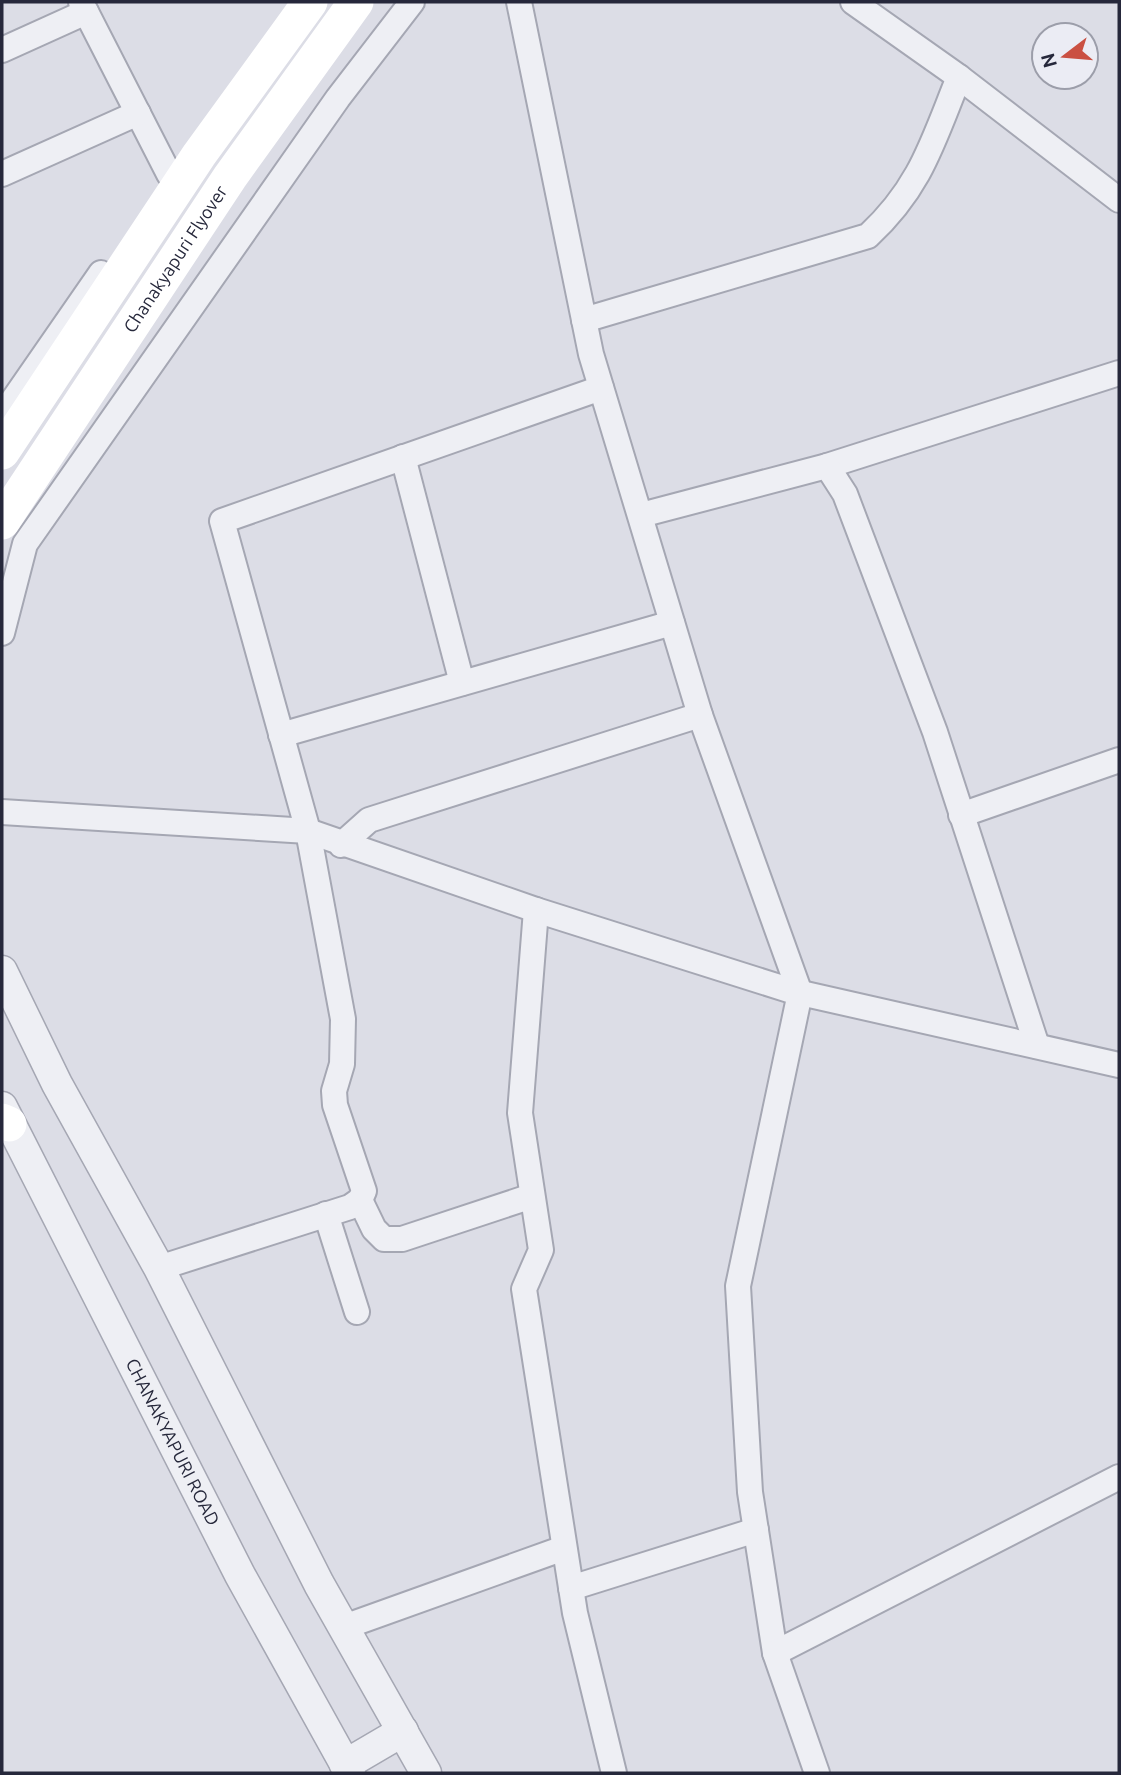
<svg xmlns="http://www.w3.org/2000/svg" width="1121" height="1775" font-family="Ubuntu,sans-serif">
  <rect width="100%" height="100%" fill="#dcdde6"/>
  <g fill="none" stroke-linecap="round" stroke-linejoin="round">
    <defs>
      <g id="minor">
        <path d="M81,2L169,174"/>
        <path d="M519,2L591,354L700,715L800,993L738,1286L750,1492L775,1653"/>
        <path d="M853,2L959,77L1119,200"/>
        <path d="M2,50L86,12"/>
        <path d="M2,174L138,113"/>
        <path d="M584,320L868,236C921,187 933,141 959,77"/>
        <path d="M2,416L101,273"/>
        <path d="M403,457L462,683"/>
        <path d="M827,466L1119,373"/>
        <path d="M641,515L827,466L845,494L935,732L1037,1046"/>
        <path d="M2,633L25,544L338,98L412,2"/>
        <path d="M281,735L672,623"/>
        <path d="M2,812L308,831L536,910L792,991L1119,1065"/>
        <path d="M961,815L1119,760"/>
        <path d="M341,845L369,820L700,715"/>
        <path d="M536,910L520,1113L541,1250L524,1289L575,1613L614,1773"/>
        <path d="M360,1200L374,1229L384,1239H402L532,1196"/>
        <path d="M326,1214L357,1312"/>
        <path d="M159,1268L350,1207L360,1200L364,1191L335,1105L334,1091L342,1064L343,1019L308,831L222,521L601,388"/>
        <path d="M571,1588L756,1530"/>
        <path d="M344,1627L564,1548"/>
        <path d="M817,1773L775,1653L1119,1477"/>
      </g>
      <g id="tertiary">
        <path d="M2,971L57,1084L159,1268L319,1584L426,1773"/>
        <path id="s1" d="M2,1107L240,1575L350,1773"/>
        <path d="M345,1765L403,1731"/>
      </g>
    </defs>
    <use href="#minor" stroke="#a5a7b3" stroke-width="28"/>
    <use href="#tertiary" stroke="#a5a7b3" stroke-width="33"/>
    <use href="#minor" stroke="#eeeff4" stroke-width="24"/>
    <use href="#tertiary" stroke="#eeeff4" stroke-width="30"/>
    <g stroke="#fff" stroke-width="35">
      <path d="M2,452L199,155L310,2"/>
      <path id="s2" d="M2,522L230,177L356,2"/>
      <path d="M2,1121L9,1124"/>
    </g>
  </g>
  <g text-anchor="middle" stroke-width="6" stroke-linejoin="round" paint-order="stroke">
    <g font-size="18" fill="#26283b" stroke="#ebecf4">
      <text dy="6" stroke="none"><textPath href="#s2" startOffset="315">Chanakyapuri Flyover</textPath></text>
      <text dy="6" stroke="none"><textPath href="#s1" startOffset="376">CHANAKYAPURI ROAD</textPath></text>
    </g>
  </g>
  <rect width="1121" height="1775" fill="none" stroke="#26283b" stroke-width="7"/>
  <g transform="translate(1065 56) rotate(254)"><circle r="33" fill="#ebecf4" stroke="#9c9eaa" stroke-width="2"/>
  <path d="M0-5L12 26L0 18L-12 26Z" fill="#ca5042"/>
  <text y="-10" font-size="19" font-weight="bold" text-anchor="middle" fill="#26283b">N</text>
  </g>
</svg>
